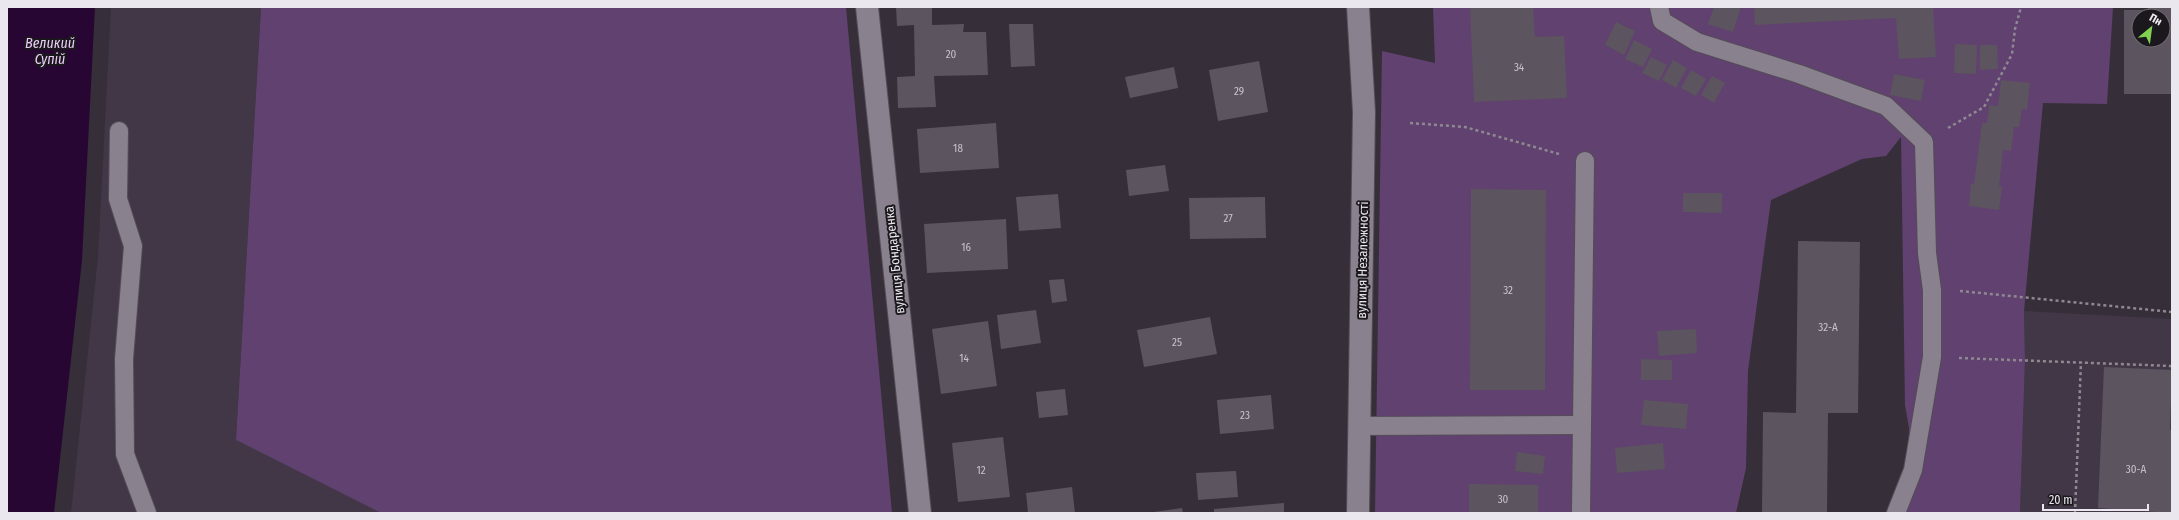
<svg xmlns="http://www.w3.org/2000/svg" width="2179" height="520" font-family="'Fira Sans Condensed',sans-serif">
  <rect width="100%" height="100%" fill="#362f39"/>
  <g fill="#423747">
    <path d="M111,7H261L236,440L381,513H71L98,257Z"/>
    <path d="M2024,311L2172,319V513H2020L2025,360Z"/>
  </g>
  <g fill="#61416f">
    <path d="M261,7H846L892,513H381L236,440Z"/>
    <path d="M1433,7H2113L2107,104L2043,103L2024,311L2025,360L2020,513H1906L1909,428L1905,405L1901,137L1886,156L1862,159L1771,200L1748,371L1746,468L1736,513H1375L1382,51L1435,63Z"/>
  </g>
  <path fill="#270633" d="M7,7H95L82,260L54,513H7Z"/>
  <g fill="#5c545f" fill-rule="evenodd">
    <path d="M896,7H932V25L964,24L963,32H986L988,75L934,76L936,107L898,108L897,77L915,76L914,25L897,26Z"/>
    <path d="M1470,7H1533L1535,37L1564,36L1567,98L1474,102Z"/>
    <path d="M1714,7H1741L1733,32L1708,24Z"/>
    <path d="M1754,7H1933L1936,57L1899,59L1896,18L1755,25Z"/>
    <path d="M2148,7H2172V94H2124V10H2148ZM2139,16H2163V40H2139Z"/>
    <path d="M1616,22L1635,31L1624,55L1605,45Z"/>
    <path d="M1009,24H1033L1035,66L1011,67Z"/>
    <path d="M1634,40L1652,49L1643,67L1625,59Z"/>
    <path d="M1955,44L1977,45L1976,74L1954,73Z"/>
    <path d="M1980,45H1997L1998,69L1980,70Z"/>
    <path d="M1651,57L1667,65L1659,81L1642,73Z"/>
    <path d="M1673,60L1687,68L1676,88L1662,80Z"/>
    <path d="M1259,61L1268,112L1218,121L1209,70Z"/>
    <path d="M1174,67L1178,88L1130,98L1125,77Z"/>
    <path d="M1691,70L1706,79L1696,96L1681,88Z"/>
    <path d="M1894,74L1925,80L1921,101L1890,95Z"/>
    <path d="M1712,76L1725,83L1714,103L1701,95Z"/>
    <path d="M2001,80L2030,83L2027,110L2022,109L2019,127H2014L2011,151L2003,150L1999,186L2002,187L1999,210L1969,206L1971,183L1974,184L1982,123H1987L1989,105L1998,106Z"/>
    <path d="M996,123L999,168L920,173L917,129Z"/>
    <path d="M1165,165L1169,191L1129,196L1126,170Z"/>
    <path d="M1471,189L1546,190L1545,390H1470Z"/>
    <path d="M1683,193H1722V213L1683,212Z"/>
    <path d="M1058,194L1061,228L1019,231L1016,197Z"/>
    <path d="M1265,197L1266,238L1190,239L1189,198Z"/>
    <path d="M1006,219L1008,269L927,273L924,224Z"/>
    <path d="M1798,241L1860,242L1858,413H1828L1827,513H1762L1763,412L1796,413Z"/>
    <path d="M1064,279L1067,301L1052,303L1049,280Z"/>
    <path d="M1036,310L1041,343L1001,349L997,315Z"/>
    <path d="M1210,317L1217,354L1144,367L1137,330Z"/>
    <path d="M988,321L997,386L941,394L932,329Z"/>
    <path d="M1696,329L1697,353L1659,356L1657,331Z"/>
    <path d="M1641,359L1672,360V380H1641Z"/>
    <path d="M2104,367L2172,370L2170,430H2172V513L2098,508Z"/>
    <path d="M1065,389L1068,415L1039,418L1036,392Z"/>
    <path d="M1271,395L1274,429L1220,434L1217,400Z"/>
    <path d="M1644,400L1688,404L1686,429L1641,425Z"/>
    <path d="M1003,437L1010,497L958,502L952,443Z"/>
    <path d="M1663,443L1665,469L1617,473L1615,448Z"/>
    <path d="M1517,452L1545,456L1543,474L1515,471Z"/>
    <path d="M1236,471L1238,497L1198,500L1196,473Z"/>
    <path d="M1469,484L1538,485V513H1469Z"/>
    <path d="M1072,487L1075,513H1028L1026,493Z"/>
    <path d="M1284,503V513H1214V509Z"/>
    <path d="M1182,508L1183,513H1154V512Z"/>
  </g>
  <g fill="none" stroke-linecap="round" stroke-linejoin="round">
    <defs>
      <g id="service">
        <path d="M1659,7L1662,21L1697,42L1799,74L1886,106L1924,142L1927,253L1932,290V357L1913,470L1896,513"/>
        <path d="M119,131L118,199L133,246L124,359L125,454L147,513"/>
        <path d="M1360,426L1581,425"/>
        <path d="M1581,513L1585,161"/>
      </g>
      <path id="minor" d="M867,7L920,513"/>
      <path id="secondary" d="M1358,513L1364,112L1358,7"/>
    </defs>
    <use href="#service" stroke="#534d56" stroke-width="20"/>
    <use href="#minor" stroke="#534d56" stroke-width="24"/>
    <use href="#secondary" stroke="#534d56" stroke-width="24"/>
    <g stroke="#8e8991" stroke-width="2.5" stroke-dasharray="3 3" stroke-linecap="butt">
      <path d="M1410,123L1465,127L1559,154"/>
      <path d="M1948,128L1984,107L2012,54L2015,29L2021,7"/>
      <path d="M1960,291L2172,312"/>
      <path d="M1959,358L2172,366"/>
      <path d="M2075,513L2081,362"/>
    </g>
    <use href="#service" stroke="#8a818e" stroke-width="18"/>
    <use href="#minor" stroke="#8a818e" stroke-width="22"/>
    <use href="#secondary" stroke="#8a818e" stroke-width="22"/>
  </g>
  <g text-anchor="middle" stroke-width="4" stroke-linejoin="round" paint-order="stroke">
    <g font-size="11" fill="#c7c2ca">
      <text x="951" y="58">20</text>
      <text x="1519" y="71">34</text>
      <text x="1239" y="95">29</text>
      <text x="958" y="152">18</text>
      <text x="1228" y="222">27</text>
      <text x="966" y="251">16</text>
      <text x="1508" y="294">32</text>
      <text x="1828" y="331">32-А</text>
      <text x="1177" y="346">25</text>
      <text x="964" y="362">14</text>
      <text x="1245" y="419">23</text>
      <text x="2136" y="473">30-А</text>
      <text x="981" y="474">12</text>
      <text x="1503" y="503">30</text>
    </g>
    <g font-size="13" fill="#ebe7ee" stroke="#1b181d">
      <text transform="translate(894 260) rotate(-96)" y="5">вулиця Бондаренка</text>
      <text transform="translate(1362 260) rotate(-89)" y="5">вулиця Незалежності</text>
    </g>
    <g font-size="14" font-style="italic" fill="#eccdfa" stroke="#1b181d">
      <text x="50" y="48">Великий<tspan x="50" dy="16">Супій</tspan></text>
    </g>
  </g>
  <rect width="2179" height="520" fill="none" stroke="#ebe7ee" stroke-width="16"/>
  <g transform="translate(2151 28) rotate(29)"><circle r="19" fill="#1b181d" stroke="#6e6b71"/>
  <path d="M0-3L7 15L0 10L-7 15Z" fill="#82d04f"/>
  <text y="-6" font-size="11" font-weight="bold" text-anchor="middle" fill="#ebe7ee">Пн</text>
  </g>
  <path d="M2043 504v6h105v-6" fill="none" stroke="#ebe7ee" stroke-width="2"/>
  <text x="2049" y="504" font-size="12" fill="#ebe7ee" stroke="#1b181d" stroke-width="3" paint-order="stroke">20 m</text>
</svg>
